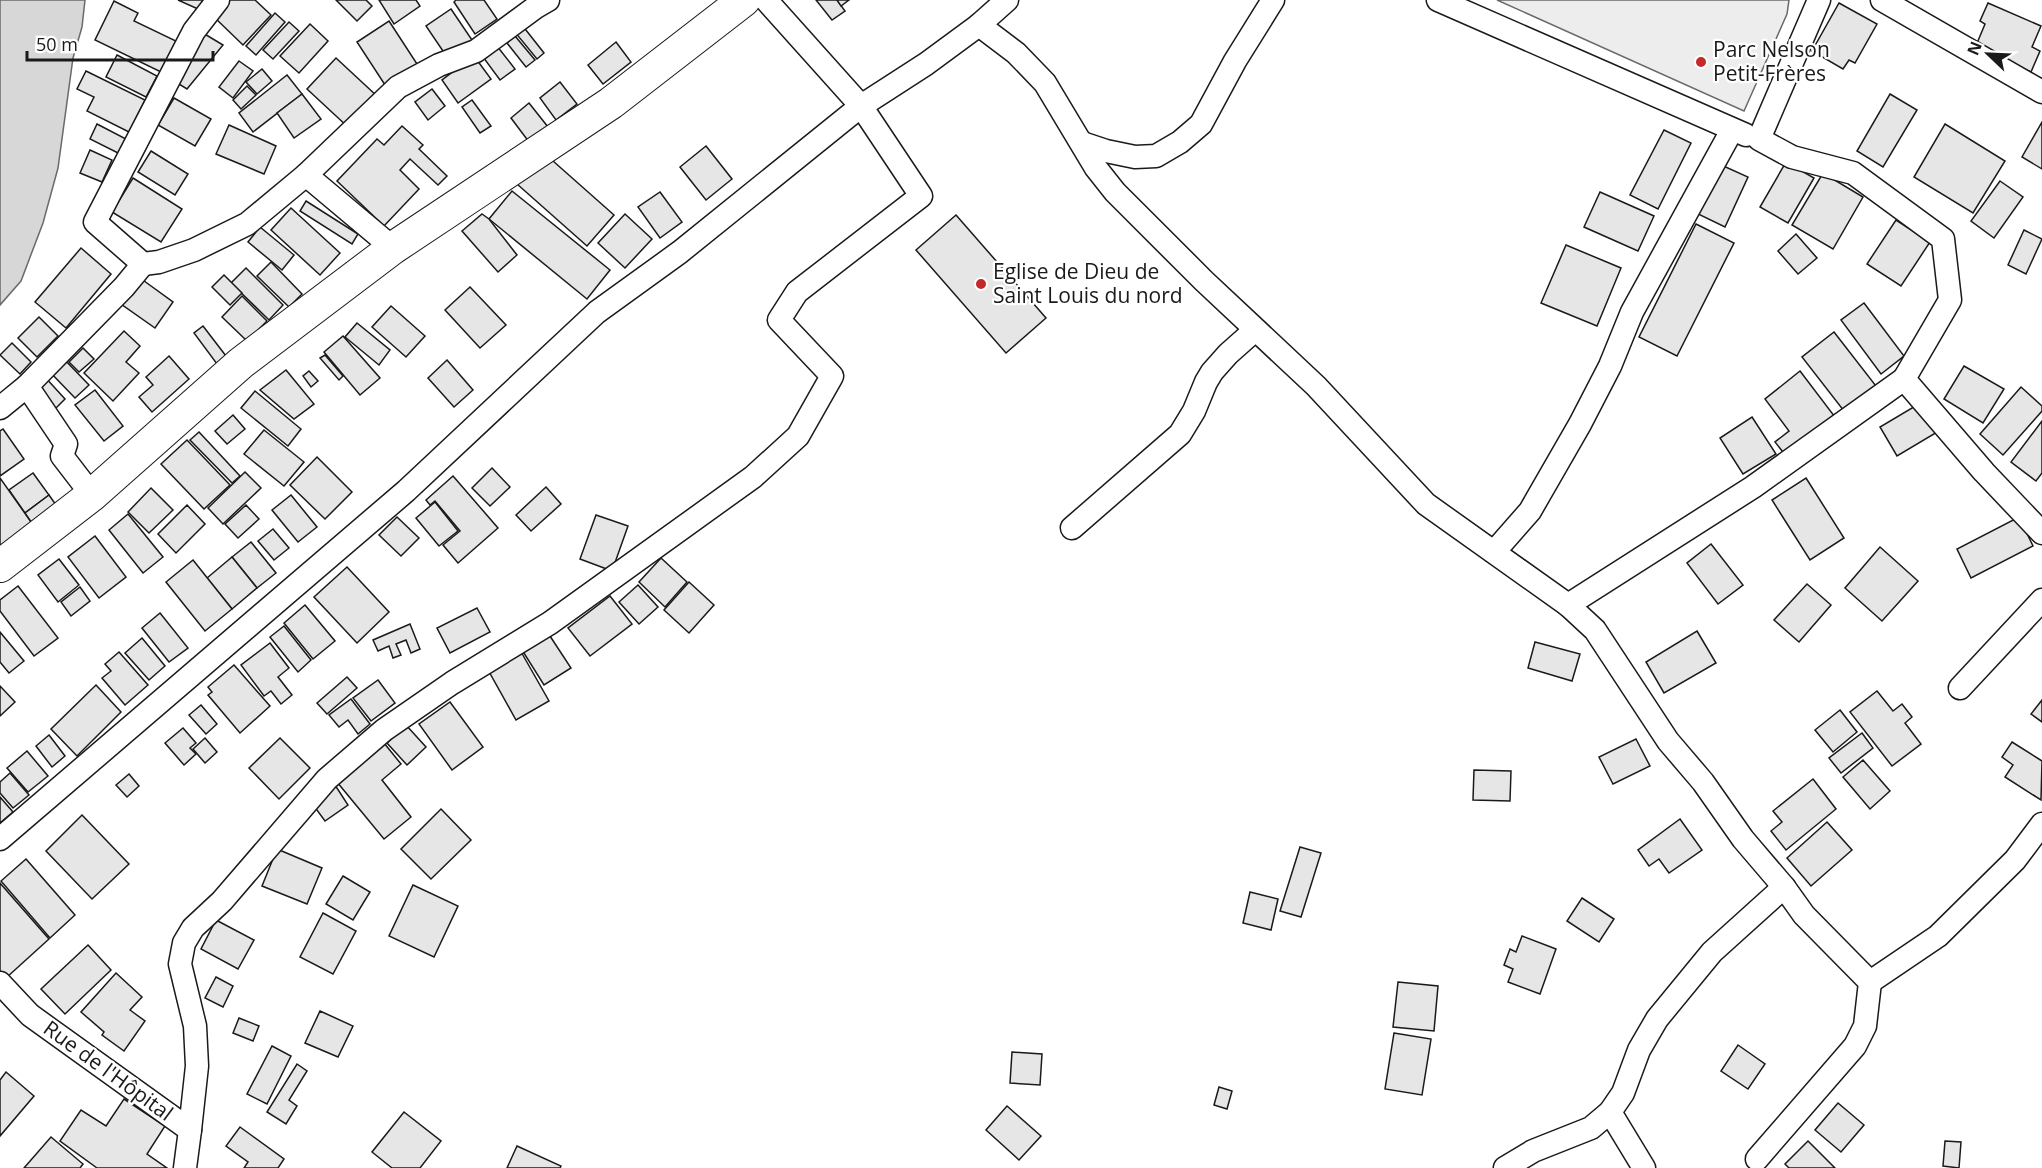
<svg xmlns="http://www.w3.org/2000/svg" width="2042" height="1168" font-family="'Open Sans',sans-serif">
  <rect width="100%" height="100%" fill="#fff"/>
  <path fill="#ededed" stroke="#6a6a6a" stroke-width="1.5" d="M1497,0H1789L1787,14L1744,111Z"/>
  <path fill="#d7d7d7" stroke="#6a6a6a" stroke-width="1.5" d="M0,0H85L82,27L73,58L58,168L43,223L21,281L0,305Z"/>
  <g fill="#e6e6e6" stroke="#1a1a1a" stroke-width="1.5">
    <path d="M178,0H203L198,9Z"/>
    <path d="M229,0H255L271,15L243,45L214,17Z"/>
    <path d="M336,0H366L372,6L357,21Z"/>
    <path d="M379,0H416L420,6L394,24Z"/>
    <path d="M456,0H484L497,19L475,34L454,2Z"/>
    <path d="M816,0H837L845,11L832,20Z"/>
    <path d="M837,0H849L841,6Z"/>
    <path d="M114,1L138,13L134,21L176,41L161,72L95,40Z"/>
    <path d="M1839,3L1877,24L1855,63L1849,60L1843,69L1812,51Z"/>
    <path d="M1988,3L2041,26L2032,47L2040,51L2031,72L1975,48L1985,24L1980,21Z"/>
    <path d="M451,9L472,40L447,57L426,26Z"/>
    <path d="M275,13L285,22L256,55L246,46Z"/>
    <path d="M389,21L419,67L387,88L357,42Z"/>
    <path d="M289,22L299,31L273,59L263,50Z"/>
    <path d="M310,24L328,41L299,73L280,56Z"/>
    <path d="M522,25L544,53L537,59L514,31Z"/>
    <path d="M203,33L223,45L187,89L174,81Z"/>
    <path d="M515,36L535,60L526,67L507,43Z"/>
    <path d="M616,42L631,62L603,84L588,65Z"/>
    <path d="M497,46L515,69L500,80L483,57Z"/>
    <path d="M117,55L157,76L146,97L106,77Z"/>
    <path d="M474,56L491,79L458,103L442,80Z"/>
    <path d="M336,58L378,97L349,128L307,89Z"/>
    <path d="M239,61L253,71L233,98L219,87Z"/>
    <path d="M262,69L272,81L257,94L246,82Z"/>
    <path d="M86,71L145,100L129,132L87,111L94,97L77,89Z"/>
    <path d="M287,75L302,94L253,132L239,113Z"/>
    <path d="M560,82L577,104L556,120L540,98Z"/>
    <path d="M247,86L256,95L241,109L233,100Z"/>
    <path d="M432,89L445,106L428,120L415,102Z"/>
    <path d="M302,94L321,119L294,138L277,113Z"/>
    <path d="M1890,94L1917,110L1883,167L1857,151Z"/>
    <path d="M174,98L211,119L195,146L158,125Z"/>
    <path d="M472,100L491,126L480,133L462,107Z"/>
    <path d="M529,103L548,127L529,142L511,118Z"/>
    <path d="M2042,122V169L2022,157Z"/>
    <path d="M97,124L126,139L118,153L90,139Z"/>
    <path d="M1945,124L2005,161L1973,213L1914,177Z"/>
    <path d="M229,125L276,146L264,174L216,154Z"/>
    <path d="M402,126L423,145L419,149L447,176L438,185L410,159L400,170L419,189L384,226L337,181L377,139L384,145Z"/>
    <path d="M1664,130L1691,143L1658,209L1630,195Z"/>
    <path d="M706,146L732,179L706,200L680,167Z"/>
    <path d="M90,150L112,160L102,182L80,173Z"/>
    <path d="M151,151L188,174L175,195L138,172Z"/>
    <path d="M544,153L614,215L587,246L517,184Z"/>
    <path d="M1786,162L1814,178L1788,223L1760,207Z"/>
    <path d="M1719,164L1748,177L1725,227L1696,213Z"/>
    <path d="M1823,173L1863,197L1833,249L1792,225Z"/>
    <path d="M133,178L182,209L161,242L112,212Z"/>
    <path d="M2000,181L2023,197L1994,238L1971,221Z"/>
    <path d="M512,191L610,270L587,299L489,219Z"/>
    <path d="M660,192L682,222L660,238L638,207Z"/>
    <path d="M1600,192L1654,216L1638,251L1584,227Z"/>
    <path d="M306,201L358,234L352,244L300,211Z"/>
    <path d="M291,208L340,253L320,275L271,230Z"/>
    <path d="M482,214L489,219L517,255L498,272L462,231Z"/>
    <path d="M625,214L652,239L625,268L598,243Z"/>
    <path d="M956,215L1046,318L1006,353L916,250Z"/>
    <path d="M1896,220L1930,242L1901,286L1867,264Z"/>
    <path d="M1696,224L1734,243L1677,356L1639,337Z"/>
    <path d="M260,227L294,255L282,270L248,242Z"/>
    <path d="M2024,230L2042,239L2026,274L2008,265Z"/>
    <path d="M1796,234L1817,258L1798,274L1778,251Z"/>
    <path d="M1566,245L1621,268L1597,326L1541,303Z"/>
    <path d="M81,248L111,274L66,328L35,302Z"/>
    <path d="M271,262L302,294L289,307L257,276Z"/>
    <path d="M246,268L283,305L269,320L231,283Z"/>
    <path d="M224,275L242,293L230,305L212,287Z"/>
    <path d="M140,278L173,302L155,328L121,304Z"/>
    <path d="M470,287L506,325L480,348L445,310Z"/>
    <path d="M242,296L267,321L247,341L222,317Z"/>
    <path d="M1864,303L1904,356L1881,374L1841,320Z"/>
    <path d="M391,306L425,336L406,357L372,327Z"/>
    <path d="M39,317L58,336L37,357L18,338Z"/>
    <path d="M357,323L390,350L379,365L345,337Z"/>
    <path d="M203,326L226,356L217,364L194,333Z"/>
    <path d="M124,331L140,346L126,362L139,373L113,401L84,373Z"/>
    <path d="M1834,332L1876,386L1844,411L1802,357Z"/>
    <path d="M343,336L380,378L360,395L324,352Z"/>
    <path d="M12,343L31,362L20,374L0,355Z"/>
    <path d="M83,348L94,359L79,372L69,362Z"/>
    <path d="M325,355L343,376L339,380L320,358Z"/>
    <path d="M169,356L189,379L152,412L139,397L153,385L146,377Z"/>
    <path d="M62,357L89,385L75,398L48,370Z"/>
    <path d="M447,360L473,390L454,407L428,378Z"/>
    <path d="M1964,366L2004,389L1983,423L1944,399Z"/>
    <path d="M286,370L314,404L294,419L260,390Z"/>
    <path d="M309,371L318,381L311,387L303,376Z"/>
    <path d="M1800,371L1835,417L1786,456L1775,442L1789,431L1765,399Z"/>
    <path d="M44,376L65,399L53,411L32,388Z"/>
    <path d="M2021,387L2042,406V411L2003,455L1980,434Z"/>
    <path d="M95,390L123,426L104,441L75,405Z"/>
    <path d="M255,391L301,429L288,446L241,408Z"/>
    <path d="M1922,402L1939,431L1897,456L1880,427Z"/>
    <path d="M233,415L245,429L227,444L215,431Z"/>
    <path d="M1752,417L1776,454L1743,474L1720,438Z"/>
    <path d="M2042,421V473L2036,481L2011,462Z"/>
    <path d="M3,429L24,459L0,476V431Z"/>
    <path d="M264,430L304,462L284,486L244,454Z"/>
    <path d="M199,432L240,476L232,483L190,440Z"/>
    <path d="M187,440L230,485L204,509L161,464Z"/>
    <path d="M317,457L352,492L325,519L290,485Z"/>
    <path d="M492,468L510,487L490,506L472,488Z"/>
    <path d="M245,472L261,488L223,524L208,508Z"/>
    <path d="M33,473L49,495L25,513L9,490Z"/>
    <path d="M453,476L498,528L458,563L443,545L460,531L435,501L430,505L426,500Z"/>
    <path d="M0,478L36,529L4,552L0,546Z"/>
    <path d="M1806,478L1844,538L1810,560L1772,500Z"/>
    <path d="M546,487L561,504L531,531L516,515Z"/>
    <path d="M151,488L173,510L149,533L128,512Z"/>
    <path d="M49,495L56,505L36,529L25,513Z"/>
    <path d="M291,495L317,527L298,542L272,510Z"/>
    <path d="M435,502L458,531L439,546L416,518Z"/>
    <path d="M187,505L205,524L176,553L158,534Z"/>
    <path d="M246,505L259,519L238,538L225,524Z"/>
    <path d="M128,514L163,557L143,573L109,530Z"/>
    <path d="M596,515L628,526L612,571L580,559Z"/>
    <path d="M397,517L419,538L401,556L379,535Z"/>
    <path d="M2019,517L2033,546L1971,578L1957,549Z"/>
    <path d="M273,529L289,548L274,560L258,541Z"/>
    <path d="M95,536L126,577L99,598L68,557Z"/>
    <path d="M251,542L276,573L257,588L232,557Z"/>
    <path d="M1711,544L1743,585L1718,604L1687,563Z"/>
    <path d="M1880,547L1918,581L1882,621L1845,588Z"/>
    <path d="M232,557L257,588L232,609L207,578Z"/>
    <path d="M661,558L687,582L665,607L639,582Z"/>
    <path d="M59,559L79,585L58,602L38,575Z"/>
    <path d="M193,560L232,609L205,631L166,582Z"/>
    <path d="M347,567L389,612L357,643L314,597Z"/>
    <path d="M689,582L714,605L689,633L664,610Z"/>
    <path d="M1807,584L1831,605L1799,642L1774,620Z"/>
    <path d="M638,585L658,607L639,624L619,602Z"/>
    <path d="M18,586L58,638L34,656L0,611V600Z"/>
    <path d="M80,587L90,601L71,616L61,602Z"/>
    <path d="M610,596L632,624L590,656L568,628Z"/>
    <path d="M305,605L335,641L313,659L284,623Z"/>
    <path d="M477,608L490,632L450,653L437,628Z"/>
    <path d="M160,613L188,648L169,662L142,628Z"/>
    <path d="M410,624L420,649L411,653L406,640L396,644L401,655L393,658L389,646L378,651L373,640Z"/>
    <path d="M284,626L311,660L298,672L270,637Z"/>
    <path d="M1697,631L1716,663L1664,693L1646,662Z"/>
    <path d="M0,632L24,661L9,673L0,662Z"/>
    <path d="M548,633L571,668L544,685L522,650Z"/>
    <path d="M142,638L165,666L149,680L125,653Z"/>
    <path d="M1535,642L1580,654L1572,681L1528,668Z"/>
    <path d="M270,643L289,668L278,677L292,695L281,704L271,691L264,696L241,665Z"/>
    <path d="M520,650L549,701L516,720L487,668Z"/>
    <path d="M119,652L148,685L125,705L102,678L111,671L105,664Z"/>
    <path d="M234,665L270,706L240,733L208,695L212,692L208,687Z"/>
    <path d="M347,677L357,688L327,714L317,703Z"/>
    <path d="M378,680L395,703L371,721L353,698Z"/>
    <path d="M96,685L121,712L77,756L51,729Z"/>
    <path d="M0,686L15,702L0,716Z"/>
    <path d="M1877,691L1893,711L1902,704L1912,717L1905,723L1921,744L1892,766L1850,712Z"/>
    <path d="M351,699L370,724L358,734L348,720L339,727L329,715Z"/>
    <path d="M2042,700V722L2031,714Z"/>
    <path d="M450,702L483,747L452,770L419,724Z"/>
    <path d="M201,705L217,724L206,734L189,715Z"/>
    <path d="M1840,710L1857,732L1833,752L1815,730Z"/>
    <path d="M406,725L426,747L407,765L387,743Z"/>
    <path d="M183,728L196,743L190,748L196,754L184,765L165,743Z"/>
    <path d="M1862,733L1873,748L1841,773L1829,758Z"/>
    <path d="M49,735L65,756L52,767L36,746Z"/>
    <path d="M205,738L217,752L205,763L193,749Z"/>
    <path d="M280,738L310,768L279,799L249,768Z"/>
    <path d="M1636,739L1650,766L1613,784L1599,757Z"/>
    <path d="M2012,742L2042,761L2041,800L2005,777L2013,765L2002,757Z"/>
    <path d="M384,743L401,764L382,780L411,817L384,839L337,782Z"/>
    <path d="M27,751L48,776L28,792L7,768Z"/>
    <path d="M1863,760L1890,791L1870,809L1843,777Z"/>
    <path d="M1474,770L1511,771L1510,801L1473,800Z"/>
    <path d="M10,773L29,795L13,808L0,793V782Z"/>
    <path d="M129,774L139,786L127,797L116,785Z"/>
    <path d="M1813,779L1836,809L1786,850L1771,831L1782,822L1773,811Z"/>
    <path d="M335,785L348,805L325,821L311,802Z"/>
    <path d="M0,797L13,812L0,823Z"/>
    <path d="M441,809L471,840L431,879L401,849Z"/>
    <path d="M82,815L129,864L92,899L46,851Z"/>
    <path d="M1680,819L1702,850L1669,873L1659,859L1649,866L1638,850Z"/>
    <path d="M1827,822L1852,850L1811,886L1787,858Z"/>
    <path d="M1300,847L1321,853L1301,917L1280,911Z"/>
    <path d="M277,849L322,868L307,904L262,886Z"/>
    <path d="M26,859L75,915L50,938L1,881Z"/>
    <path d="M343,876L370,892L353,920L326,904Z"/>
    <path d="M0,883L49,939L6,978L0,971Z"/>
    <path d="M413,885L458,906L434,957L389,936Z"/>
    <path d="M1250,892L1278,899L1271,930L1243,923Z"/>
    <path d="M1582,898L1614,919L1599,942L1567,921Z"/>
    <path d="M323,913L356,931L333,974L300,957Z"/>
    <path d="M216,920L254,940L238,969L201,949Z"/>
    <path d="M1522,936L1556,949L1540,994L1508,982L1513,969L1504,965L1510,949L1516,952Z"/>
    <path d="M88,945L111,970L65,1014L41,989Z"/>
    <path d="M116,973L142,997L130,1010L145,1021L124,1051L102,1035L104,1032L81,1012Z"/>
    <path d="M216,977L233,986L223,1007L205,998Z"/>
    <path d="M1398,982L1438,986L1434,1031L1393,1027Z"/>
    <path d="M320,1011L353,1026L338,1057L305,1043Z"/>
    <path d="M239,1018L259,1026L253,1041L233,1033Z"/>
    <path d="M1394,1033L1431,1039L1422,1095L1385,1089Z"/>
    <path d="M1738,1045L1765,1064L1748,1089L1721,1071Z"/>
    <path d="M272,1046L291,1056L267,1104L247,1094Z"/>
    <path d="M1012,1052L1042,1054L1040,1085L1010,1083Z"/>
    <path d="M297,1064L307,1071L289,1100L297,1106L286,1124L267,1112Z"/>
    <path d="M6,1072L34,1096L0,1136V1080Z"/>
    <path d="M1219,1087L1232,1091L1227,1109L1214,1105Z"/>
    <path d="M124,1099L165,1126L147,1154L167,1168H97L60,1141L81,1110L106,1126Z"/>
    <path d="M1838,1103L1864,1125L1841,1152L1815,1130Z"/>
    <path d="M1007,1106L1041,1136L1019,1160L986,1130Z"/>
    <path d="M404,1112L441,1141L420,1168H392L372,1152Z"/>
    <path d="M240,1127L284,1159L278,1168H244L248,1162L226,1146Z"/>
    <path d="M51,1137L83,1164L80,1168H24Z"/>
    <path d="M1808,1141L1835,1168H1789L1785,1164Z"/>
    <path d="M1945,1141L1961,1142L1959,1168L1943,1166Z"/>
    <path d="M517,1146L561,1166L560,1168H507Z"/>
  </g>
  <g fill="none" stroke-linecap="round" stroke-linejoin="round">
    <defs>
      <g id="minor">
        <path d="M218,0L194,31L95,222L143,264L159,262L194,250L247,224L306,175L398,87L439,65L476,51L536,7L548,0"/>
        <path d="M1438,0L1746,135"/>
        <path d="M1819,0L1759,139L1792,157L1853,173L1943,239L1950,300L1904,379L1984,472L2042,533"/>
        <path d="M1882,0L2042,92"/>
        <path d="M979,25L1016,53L1045,83L1096,168L1115,192L1204,281L1316,386L1426,504L1568,605L1595,630L1668,741L1703,782L1743,839L1784,887L1804,915L1870,982L1865,1026L1855,1046L1757,1159"/>
        <path d="M1082,143L1106,151L1135,157L1156,156L1180,142L1201,124L1235,61L1273,0"/>
        <path d="M306,175L393,248"/>
        <path d="M0,408L27,386"/>
        <path d="M92,495L62,456L66,444L27,386L124,287L143,264"/>
        <path d="M1072,528L1180,434L1194,411L1206,382L1212,372L1228,354L1255,330"/>
        <path d="M1494,552L1530,511L1580,424L1610,366L1632,312L1732,130"/>
        <path d="M1568,605L1753,487L1904,379"/>
        <path d="M1960,688L2042,600"/>
        <path d="M0,839L406,491L597,312L680,252L861,106L926,64L979,25L1007,0"/>
        <path d="M1870,982L1938,936L2015,860L2042,824"/>
        <path d="M0,983L30,1015L190,1130L185,1168"/>
        <path d="M1610,1112L1644,1168"/>
        <path d="M190,1130L197,1066L195,1026L180,964L184,943L193,928L222,901L327,779L384,730L452,683L550,623L753,477L798,436L832,376L779,320L797,292L921,196L861,106L766,0"/>
        <path d="M1505,1168L1533,1151L1591,1128L1610,1112L1623,1093L1639,1050L1657,1019L1712,952L1784,887"/>
      </g>
      <path id="secondary" d="M0,566L92,495L241,363L393,248L611,103L744,0"/>
    </defs>
    <use href="#minor" stroke="#1a1a1a" stroke-width="25"/>
    <use href="#secondary" stroke="#1a1a1a" stroke-width="34"/>
    <use href="#minor" stroke="#fff" stroke-width="22"/>
    <use href="#secondary" stroke="#fff" stroke-width="32"/>
  </g>
  <g fill="#c62828" stroke="#fff" stroke-width="2">
    <circle cx="1701" cy="62" r="6"/>
    <circle cx="981" cy="284" r="6"/>
  </g>
  <g text-anchor="middle" stroke-width="4.5" stroke-linejoin="round" paint-order="stroke">
    <g font-size="21" fill="#1a1a1a" stroke="#fff" text-anchor="start">
      <text x="1713" y="57">Parc Nelson<tspan x="1713" dy="24">Petit-Frères</tspan></text>
      <text x="993" y="279">Eglise de Dieu de<tspan x="993" dy="24">Saint Louis du nord</tspan></text>
    </g>
    <g font-size="21" fill="#1a1a1a" stroke="#fff">
      <text transform="translate(108 1071) rotate(36)" y="7">Rue de l'Hôpital</text>
    </g>
  </g>
  <g transform="translate(1988 54) rotate(293)" stroke="#ffffff" stroke-width="4.5" paint-order="stroke">
  <path d="M0-4.5L10 22L0 15L-10 22Z" fill="#1a1a1a"/>
  <text y="-9" font-size="16" font-weight="bold" text-anchor="middle" fill="#1a1a1a">N</text>
  </g>
  <path d="M27 51v9h186v-9" fill="none" stroke="#1a1a1a" stroke-width="3"/>
  <text x="36" y="51" font-size="18" fill="#1a1a1a" stroke="#ffffff" stroke-width="4.5" paint-order="stroke">50 m</text>
</svg>
